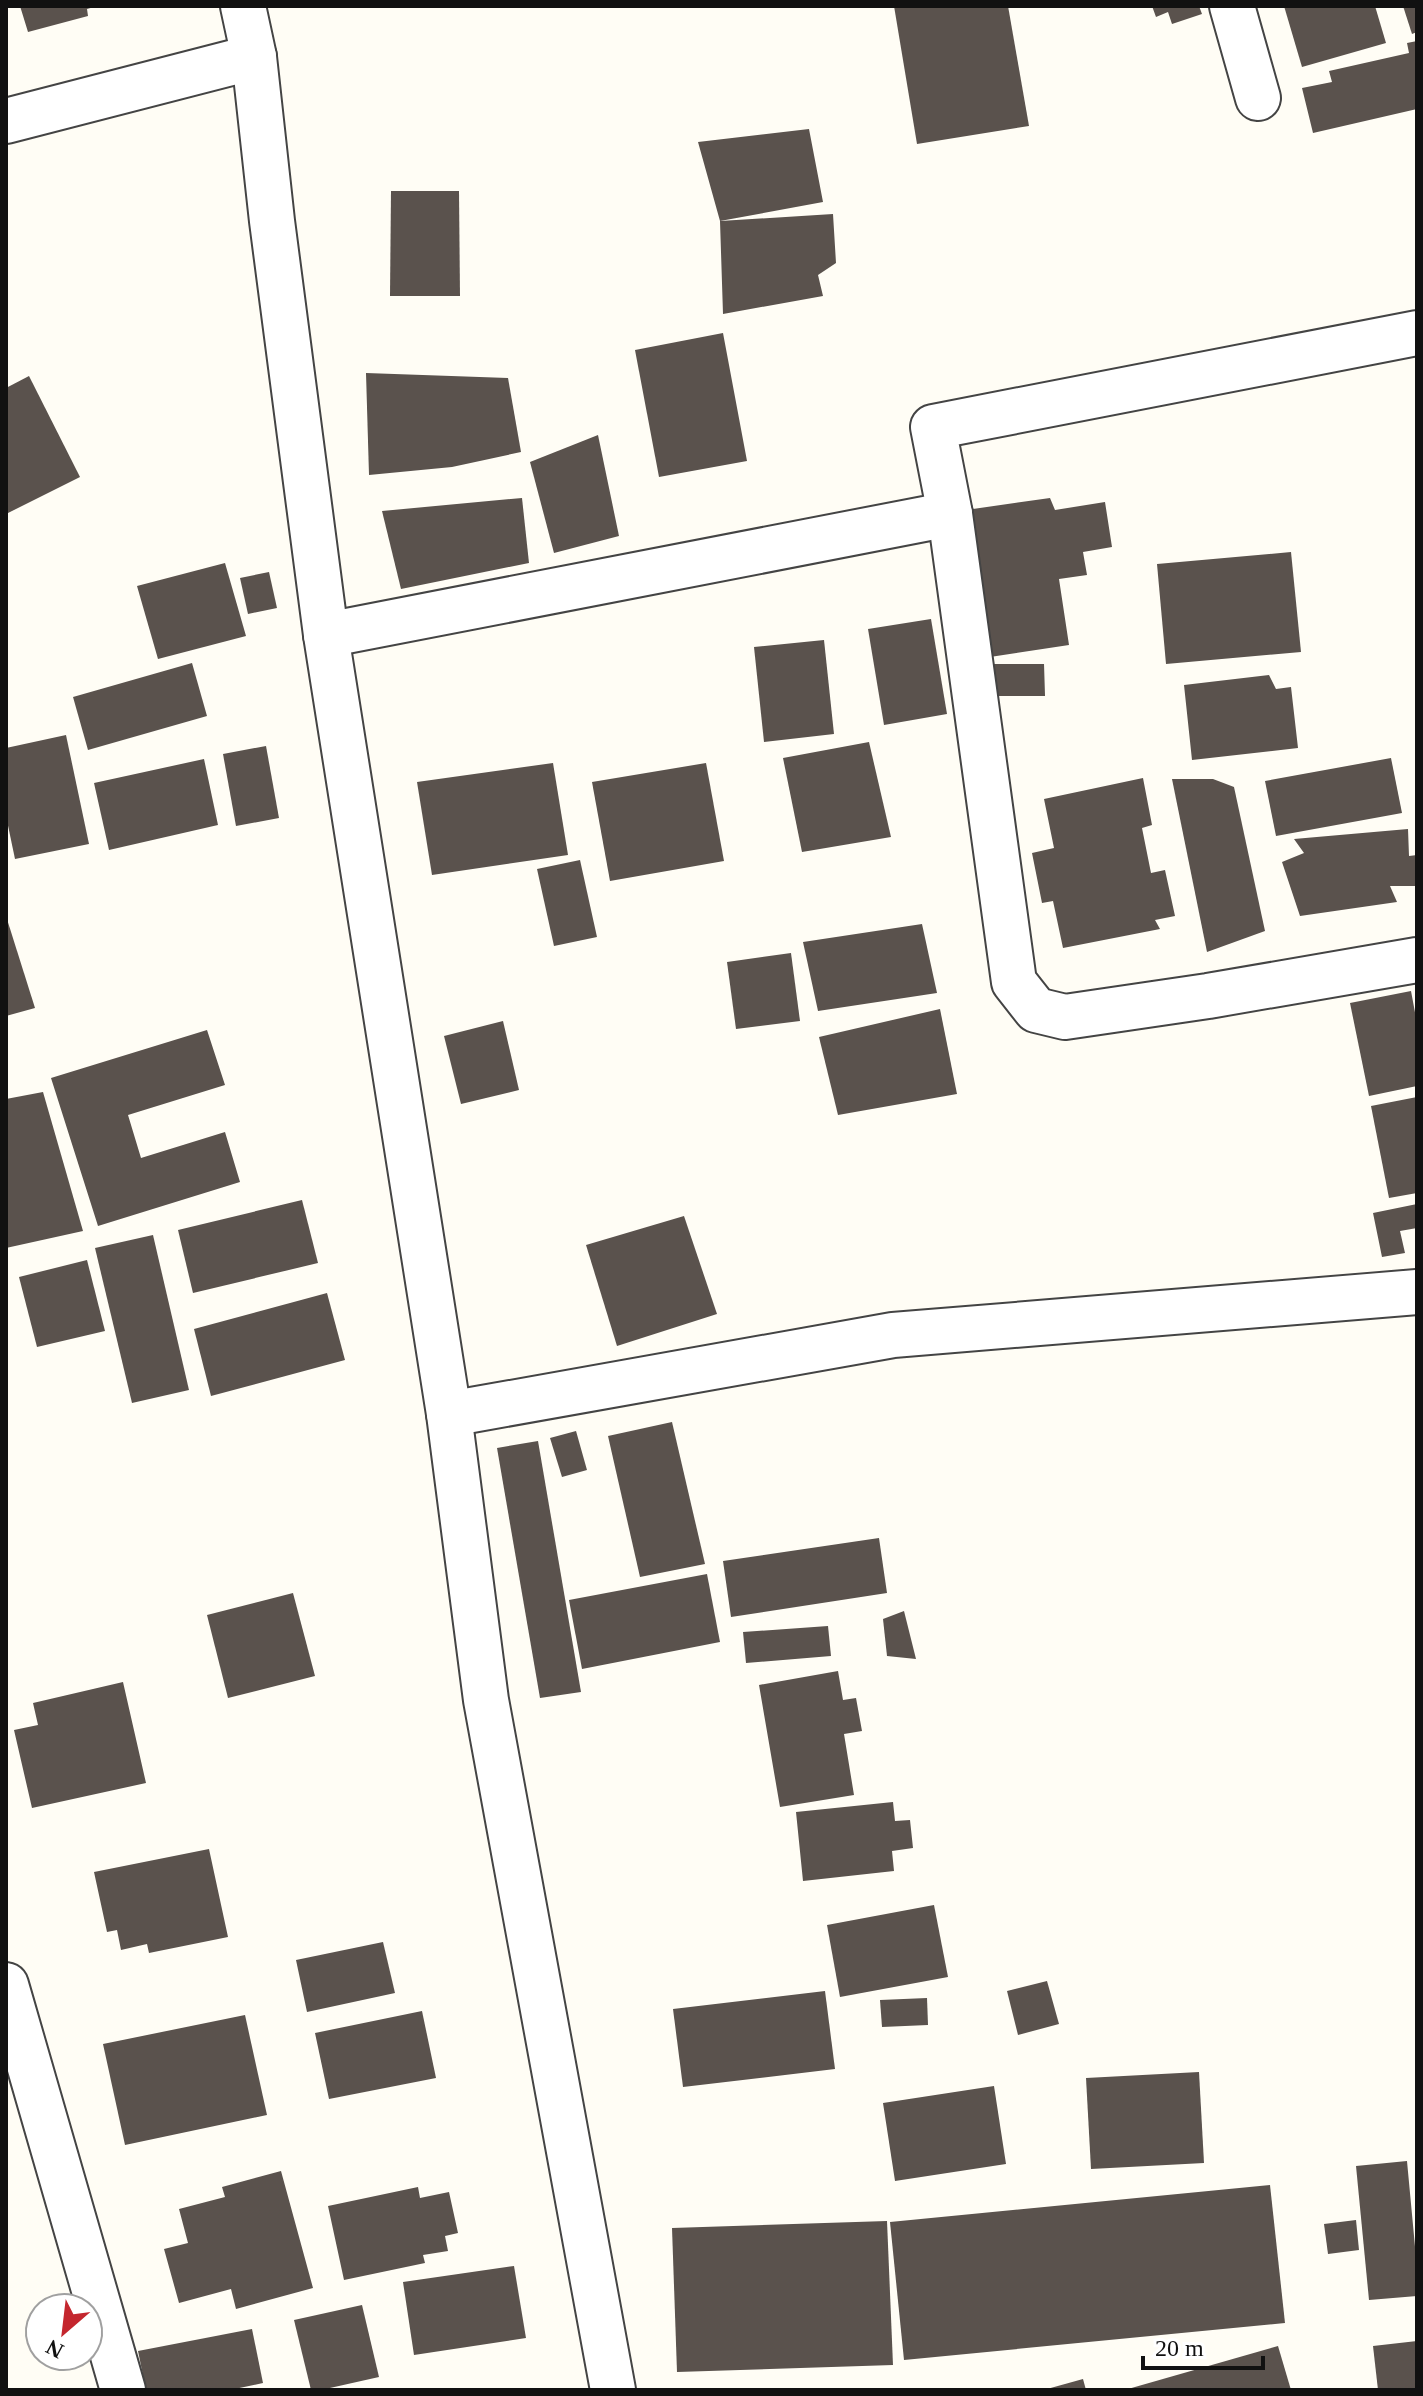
<svg xmlns="http://www.w3.org/2000/svg" width="1423" height="2396" font-family="Georgia,serif">
  <rect width="100%" height="100%" fill="#fffdf5"/>
  <g fill="#5a524d">
    <path d="M20,6H93L94,7L87,9L88,16L28,32Z"/>
    <path d="M894,6H1008L1029,126L917,144Z"/>
    <path d="M1152,6H1199L1202,14L1172,24L1168,12L1156,17Z"/>
    <path d="M1284,6H1375L1386,43L1302,67Z"/>
    <path d="M1403,6H1417V32L1412,34Z"/>
    <path d="M1417,41V109L1313,133L1302,88L1332,82L1329,71L1409,53L1407,43Z"/>
    <path d="M809,129L823,202L720,221L833,214L836,263L818,275L823,296L723,314L720,221L698,142Z"/>
    <path d="M391,191H459L460,296H390Z"/>
    <path d="M723,333L747,461L659,477L635,350Z"/>
    <path d="M366,373L508,378L521,452L452,467L369,475Z"/>
    <path d="M29,376L80,477L6,514V388Z"/>
    <path d="M598,435L619,536L554,553L530,462Z"/>
    <path d="M522,498L529,563L401,589L382,511Z"/>
    <path d="M1050,498L1055,510L1105,502L1112,547L1083,552L1087,575L1059,579L1069,645L990,657L966,510Z"/>
    <path d="M1291,552L1301,652L1166,664L1157,564Z"/>
    <path d="M225,563L246,636L158,659L137,586Z"/>
    <path d="M269,572L277,608L248,614L240,578Z"/>
    <path d="M931,619L947,714L884,725L868,629Z"/>
    <path d="M824,640L834,734L764,742L754,647Z"/>
    <path d="M192,663L207,716L88,750L73,697Z"/>
    <path d="M991,664H1044L1045,696H992Z"/>
    <path d="M1269,675L1276,689L1291,687L1298,748L1192,760L1184,685Z"/>
    <path d="M66,735L89,844L15,859L6,816V748Z"/>
    <path d="M869,742L891,837L802,852L783,758Z"/>
    <path d="M266,746L279,818L236,826L223,754Z"/>
    <path d="M1391,758L1402,813L1276,836L1265,781Z"/>
    <path d="M204,759L218,825L109,850L94,783Z"/>
    <path d="M553,763L568,855L432,875L417,782Z"/>
    <path d="M706,763L724,861L610,881L592,782Z"/>
    <path d="M1143,778L1152,825L1142,828L1151,873L1165,870L1175,916L1155,920L1160,929L1063,948L1053,901L1042,903L1032,853L1054,848L1044,799Z"/>
    <path d="M1172,779H1213L1234,787L1265,931L1207,952Z"/>
    <path d="M1408,829L1409,856L1417,855V886H1390L1397,902L1300,916L1282,862L1304,853L1294,839Z"/>
    <path d="M580,860L597,937L554,946L537,869Z"/>
    <path d="M6,916L35,1008L6,1016Z"/>
    <path d="M922,924L937,993L818,1011L803,942Z"/>
    <path d="M791,953L800,1021L736,1029L727,962Z"/>
    <path d="M1411,991L1417,1023V1086L1369,1096L1350,1003Z"/>
    <path d="M940,1009L957,1094L838,1115L819,1037Z"/>
    <path d="M503,1021L519,1090L461,1104L444,1036Z"/>
    <path d="M207,1030L225,1085L128,1115L141,1158L225,1132L240,1182L98,1226L51,1078Z"/>
    <path d="M43,1092L83,1231L6,1248V1099Z"/>
    <path d="M1417,1097V1193L1389,1198L1371,1106Z"/>
    <path d="M302,1200L318,1263L193,1293L178,1230Z"/>
    <path d="M1417,1204V1228L1400,1231L1405,1253L1382,1257L1373,1213Z"/>
    <path d="M684,1216L717,1314L617,1346L586,1245Z"/>
    <path d="M153,1235L189,1390L132,1403L95,1248Z"/>
    <path d="M87,1260L105,1331L37,1347L19,1277Z"/>
    <path d="M327,1293L345,1360L211,1396L194,1329Z"/>
    <path d="M672,1422L705,1564L640,1577L608,1436Z"/>
    <path d="M576,1431L587,1470L562,1477L550,1438Z"/>
    <path d="M538,1441L581,1692L540,1698L497,1448Z"/>
    <path d="M879,1538L887,1593L731,1617L723,1561Z"/>
    <path d="M707,1574L720,1642L582,1669L569,1600Z"/>
    <path d="M293,1593L315,1676L228,1698L207,1615Z"/>
    <path d="M904,1611L916,1659L887,1656L883,1619Z"/>
    <path d="M828,1626L831,1656L746,1663L743,1632Z"/>
    <path d="M838,1671L843,1700L856,1698L862,1731L844,1734L854,1795L780,1807L759,1685Z"/>
    <path d="M123,1682L146,1783L32,1808L14,1730L38,1725L33,1703Z"/>
    <path d="M893,1802L895,1821L910,1820L913,1848L892,1851L894,1871L803,1881L796,1812Z"/>
    <path d="M209,1849L228,1937L149,1953L147,1944L121,1950L117,1930L107,1932L94,1872Z"/>
    <path d="M934,1905L948,1977L840,1997L827,1925Z"/>
    <path d="M383,1942L395,1993L307,2012L296,1960Z"/>
    <path d="M1047,1981L1059,2024L1018,2035L1007,1991Z"/>
    <path d="M825,1991L835,2069L683,2087L673,2009Z"/>
    <path d="M927,1998L928,2025L882,2027L880,2000Z"/>
    <path d="M422,2011L436,2078L329,2099L315,2033Z"/>
    <path d="M245,2015L267,2115L125,2145L103,2044Z"/>
    <path d="M1199,2072L1204,2163L1091,2169L1086,2078Z"/>
    <path d="M994,2086L1006,2164L895,2181L883,2103Z"/>
    <path d="M1407,2161L1417,2268V2296L1369,2300L1356,2166Z"/>
    <path d="M281,2171L313,2288L236,2309L231,2289L179,2303L164,2249L188,2243L179,2209L225,2197L222,2187Z"/>
    <path d="M1270,2185L1285,2323L904,2360L890,2222Z"/>
    <path d="M418,2187L420,2198L449,2192L458,2233L445,2236L448,2251L423,2255L425,2263L344,2280L328,2206Z"/>
    <path d="M1356,2220L1359,2250L1328,2254L1324,2224Z"/>
    <path d="M887,2221L893,2365L677,2372L672,2228Z"/>
    <path d="M514,2266L526,2338L414,2355L403,2282Z"/>
    <path d="M362,2305L379,2377L321,2390H311L294,2320Z"/>
    <path d="M252,2329L263,2383L230,2390H146L138,2351Z"/>
    <path d="M1417,2341V2390H1378L1373,2346Z"/>
    <path d="M1278,2346L1291,2390H1128V2389Z"/>
    <path d="M1083,2379L1086,2390H1047V2389Z"/>
  </g>
  <g fill="none" stroke-linecap="round" stroke-linejoin="round">
    <defs>
      <g id="street">
        <path d="M243,6L254,57L272,221L326,635L449,1414L486,1700L613,2390"/>
        <path d="M1232,6L1258,98"/>
        <path d="M6,121L254,57"/>
        <path d="M950,514L1014,982L1036,1010L1065,1017L1208,996L1417,960"/>
        <path d="M326,635L950,514L933,427L1417,333"/>
        <path d="M449,1414L893,1335L1417,1292"/>
        <path d="M6,1985L123,2390"/>
      </g>
    </defs>
    <use href="#street" stroke="#444" stroke-width="48"/>
    <use href="#street" stroke="#fff" stroke-width="44"/>
  </g>
  <rect width="1423" height="2396" fill="none" stroke="#111111" stroke-width="16"/>
  <g transform="translate(64 2332) rotate(208)"><circle r="38" fill="#ffffff" stroke="#a0a0a0" stroke-width="2"/>
  <path d="M0-6L14 30L0 20L-14 30Z" fill="#c4262e"/>
  <text y="-12" font-size="22" font-weight="bold" text-anchor="middle" fill="#111111">N</text>
  </g>
  <path d="M1143 2356v12h120v-12" fill="none" stroke="#111111" stroke-width="4"/>
  <text x="1155" y="2356" font-size="24" fill="#111111" stroke="#ffffff" stroke-width="6" paint-order="stroke">20 m</text>
</svg>
